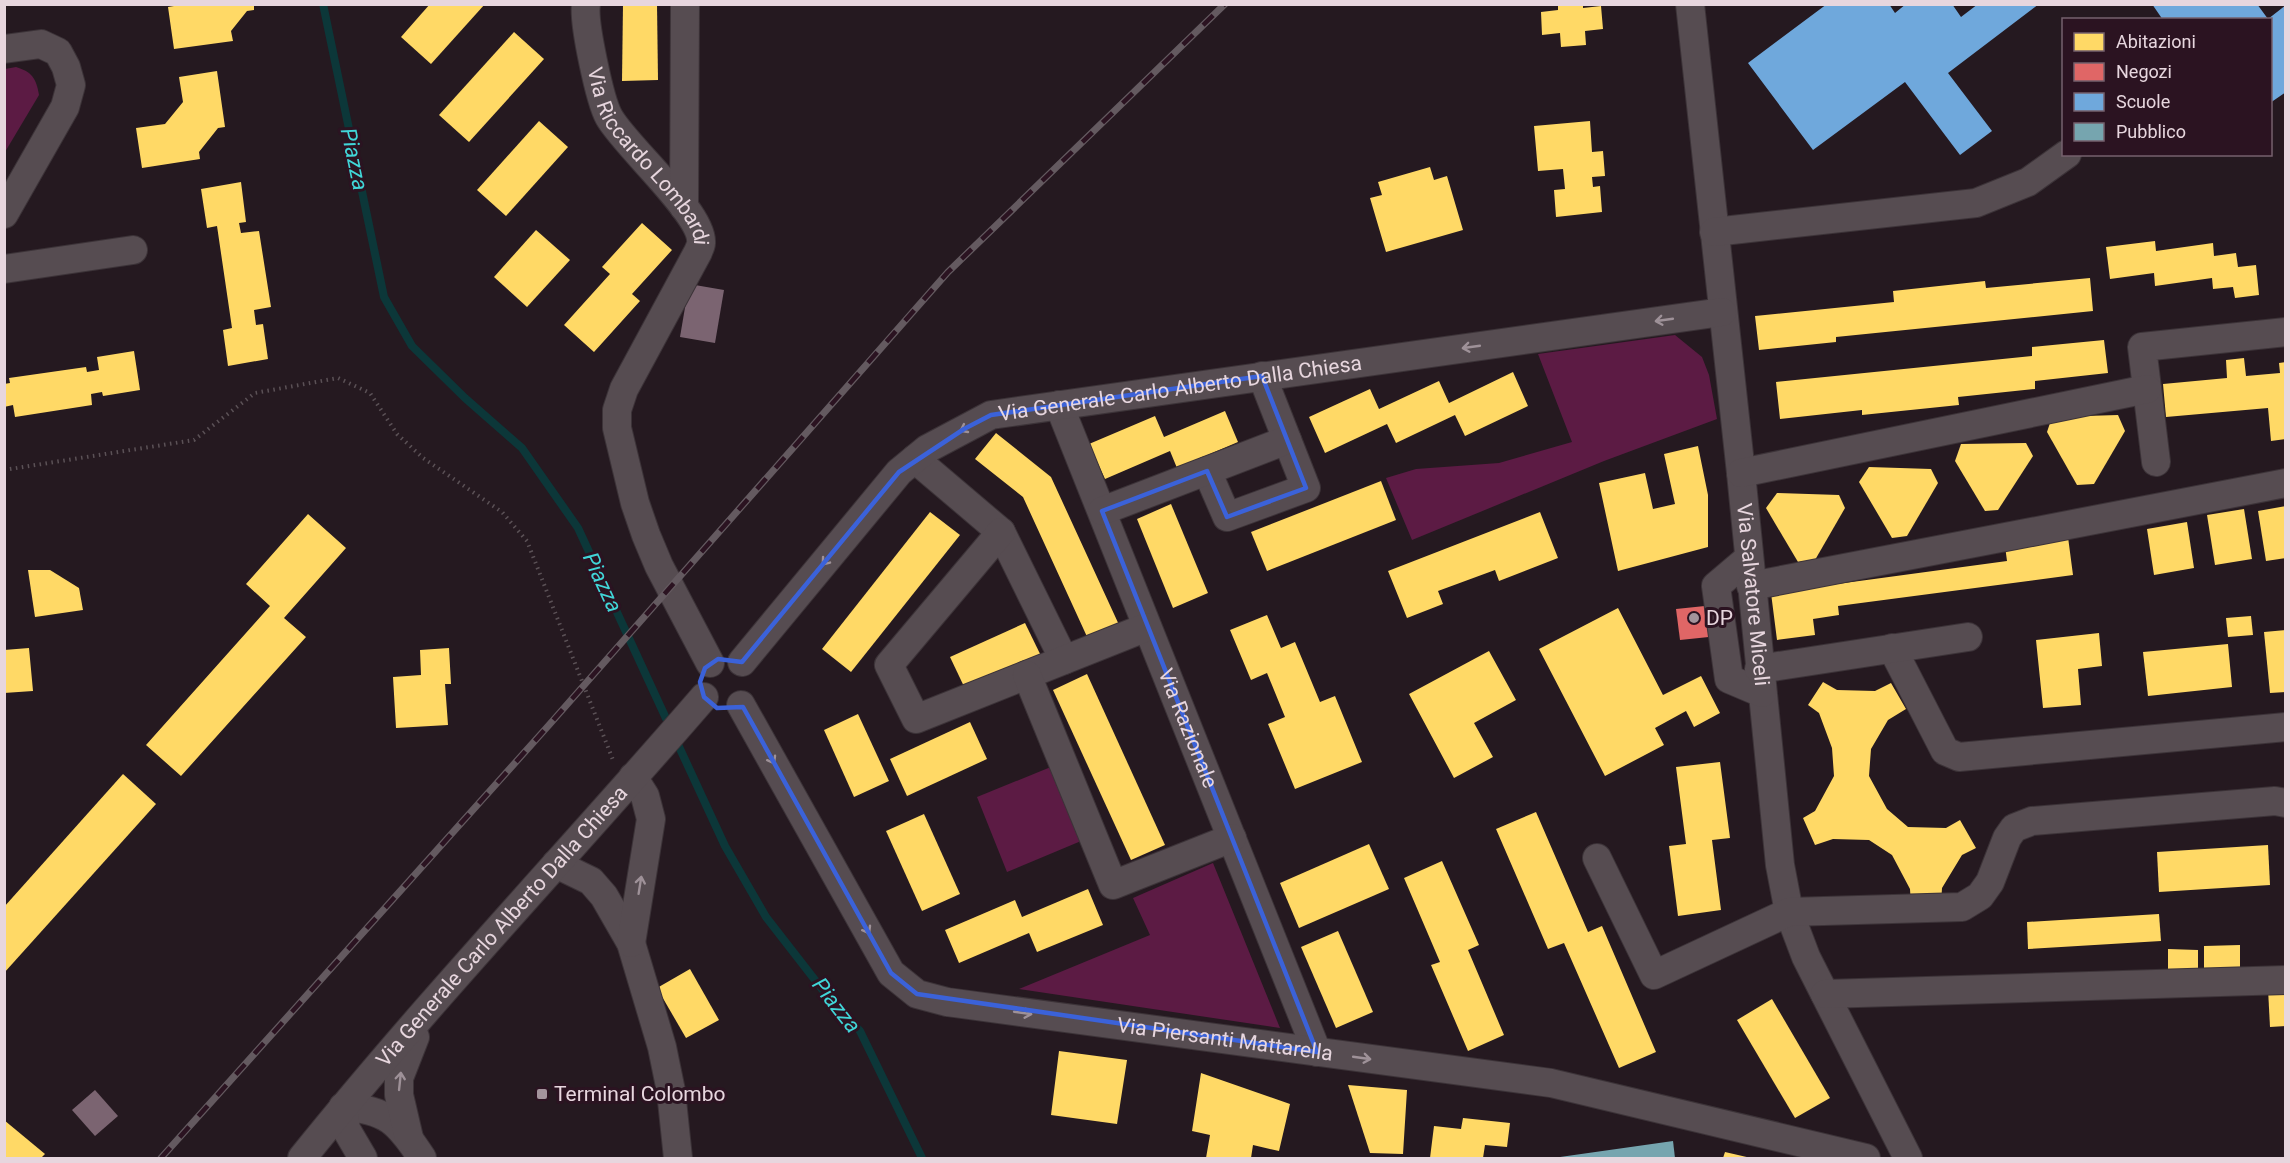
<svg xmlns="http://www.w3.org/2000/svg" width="2290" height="1163" font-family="Roboto,sans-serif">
  <rect width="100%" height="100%" fill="#251920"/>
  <g fill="#5c1b44">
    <path d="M16,67C32,72 36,78 39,95L5,152V69Z"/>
    <path d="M1675,335L1702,357L1709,375L1717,419L1604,461L1412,540L1386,478L1416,469L1499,463L1572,442L1538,354Z"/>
    <path d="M1063,762L1093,836L1007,872L977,797Z"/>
    <path d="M1213,863L1280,1028L1019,989L1150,935L1133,898Z"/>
  </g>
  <g fill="#ffd966">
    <path d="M186,4H254V10L247,11L231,31L233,41L174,49L168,7Z"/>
    <path d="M430,4H485L431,64L401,37Z"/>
    <path d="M623,4H657L658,80L622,81Z"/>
    <path d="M1558,4H1583V8L1601,6L1603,29L1585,31L1586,45L1561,47L1560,33L1542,35L1541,12L1558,10Z"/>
    <path d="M514,32L544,59L469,142L439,115Z"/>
    <path d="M217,71L225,127L218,128L199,152L200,159L142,168L136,128L165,124L183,102L179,77Z"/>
    <path d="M539,121L568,147L506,216L477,190Z"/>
    <path d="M1590,121L1592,152L1603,151L1605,176L1592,177L1593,187L1600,186L1602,212L1556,217L1554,190L1565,189L1563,169L1538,171L1534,126Z"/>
    <path d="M1430,167L1434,180L1447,176L1463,230L1386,252L1370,198L1382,195L1378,182Z"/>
    <path d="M241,182L246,222L239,223L241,233L259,231L271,307L254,310L256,325L263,324L268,359L228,366L223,330L232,328L217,226L207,228L201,189Z"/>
    <path d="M642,223L672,250L632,294L640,301L594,352L564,325L610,274L602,267Z"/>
    <path d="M536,230L570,260L527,307L494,277Z"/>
    <path d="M2155,241L2156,251L2213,243L2214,256L2236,253L2238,267L2256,265L2259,295L2235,298L2233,287L2213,289L2212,278L2155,286L2154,273L2110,279L2106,247Z"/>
    <path d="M2090,278L2093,311L1836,337V342L1759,350L1755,316L1894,302L1893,291L1985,281L1986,288Z"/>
    <path d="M2104,340L2108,373L2035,381V389L1958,397L1959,405L1862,415V410L1780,419L1776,382L2032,356V347Z"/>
    <path d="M134,351L140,390L103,396L102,392L91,394L92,405L15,417L13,405L4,407V384L10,383L9,378L86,367L87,372L99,370L97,357Z"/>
    <path d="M2244,358L2246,376L2280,373L2279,363L2286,362V439L2271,441L2268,408L2166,417L2163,384L2227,378L2226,360Z"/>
    <path d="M1513,372L1528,406L1465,436L1455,415L1396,443L1387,424L1325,453L1309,417L1370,389L1379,409L1439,381L1449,403Z"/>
    <path d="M1225,411L1238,442L1177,468L1170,451L1105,479L1089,444L1155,416L1164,437Z"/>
    <path d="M2118,415L2125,431L2094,484L2077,485L2047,432L2052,417Z"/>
    <path d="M996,433L1051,477L1120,627L1089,641L1023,497L975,459Z"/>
    <path d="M2026,443L2033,456L1998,510L1985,511L1955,461L1961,444Z"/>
    <path d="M1698,446L1708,495V547L1618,571L1599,483L1645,473L1653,509L1675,504L1664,454Z"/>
    <path d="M1869,467L1931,469L1938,483L1907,536L1892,538L1859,482Z"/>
    <path d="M1381,481L1396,520L1267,571L1251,532Z"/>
    <path d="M1777,493L1839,495L1845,508L1815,560L1798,562L1766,508Z"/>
    <path d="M1171,504L1208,593L1173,608L1137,519Z"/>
    <path d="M2286,506V558L2266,561L2258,511Z"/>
    <path d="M2244,509L2252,559L2215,565L2207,515Z"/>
    <path d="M930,512L960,535L851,672L822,649Z"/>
    <path d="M1540,512L1558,558L1499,581L1495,570L1438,591L1443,604L1407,618L1388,571Z"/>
    <path d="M308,514L346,548L284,618L306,637L181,776L146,745L270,606L246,584Z"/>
    <path d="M2187,522L2194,568L2154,575L2147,529Z"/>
    <path d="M2068,537L2073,575L1838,606L1839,615L1813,619L1815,635L1777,640L1771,593L2007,561L2005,546Z"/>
    <path d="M28,570H50L79,588L83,610L35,617Z"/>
    <path d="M1618,608L1663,695L1701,676L1720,713L1694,727L1686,711L1655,728L1664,745L1605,776L1539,649Z"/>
    <path d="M1267,615L1281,648L1295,642L1320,702L1335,696L1362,762L1295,789L1268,724L1285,717L1267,673L1251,680L1230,630Z"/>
    <path d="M2251,616L2253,635L2228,637L2226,618Z"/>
    <path d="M1025,623L1044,662L969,697L950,657Z"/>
    <path d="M2286,630V692L2270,693L2264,632Z"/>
    <path d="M2099,633L2102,666L2078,669L2081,705L2043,708L2036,640Z"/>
    <path d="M2228,644L2232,687L2148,696L2143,652Z"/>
    <path d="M29,648L33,691L4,693V650Z"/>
    <path d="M449,648L451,684H445L448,725L396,728L393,677L421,675L420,650Z"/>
    <path d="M1489,651L1516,700L1474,723L1493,757L1454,778L1409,694Z"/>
    <path d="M1087,674L1165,845L1131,860L1053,690Z"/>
    <path d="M1823,682L1837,690L1875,691L1891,683L1906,709L1888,720L1871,749L1869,776L1887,809L1908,827L1946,828L1960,820L1976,848L1962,855L1942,888L1941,904L1911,905L1910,889L1892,855L1869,840L1833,839L1815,845L1803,818L1815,811L1834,776L1832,748L1819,713L1808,705Z"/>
    <path d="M858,714L889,781L854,797L824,730Z"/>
    <path d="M970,722L987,759L907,796L890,759Z"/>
    <path d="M1720,762L1730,838L1712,840L1721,910L1678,916L1669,846L1686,844L1676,767Z"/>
    <path d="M123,774L156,804L4,973V907Z"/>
    <path d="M1536,812L1588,932L1602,926L1656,1052L1619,1068L1564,943L1548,949L1496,829Z"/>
    <path d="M924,814L960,894L922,911L886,831Z"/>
    <path d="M1369,844L1389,889L1299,928L1280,883Z"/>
    <path d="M2268,845L2270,885L2159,892L2157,852Z"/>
    <path d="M1442,861L1479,945L1468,950L1504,1035L1468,1051L1431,965L1440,962L1404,878Z"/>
    <path d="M1088,889L1103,925L1037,952L1029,933L959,963L945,930L1015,900L1022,917Z"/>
    <path d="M2159,914L2161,941L2028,949L2027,922Z"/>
    <path d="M1338,931L1373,1012L1336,1028L1301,947Z"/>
    <path d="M2240,945V974H2204V946Z"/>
    <path d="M2168,949L2198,950V977H2168Z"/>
    <path d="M690,969L719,1020L686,1038L657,988Z"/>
    <path d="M2286,988V1026L2270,1027L2268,989Z"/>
    <path d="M1772,999L1830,1098L1795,1118L1737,1020Z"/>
    <path d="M1059,1051L1127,1060L1117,1124L1051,1115Z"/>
    <path d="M1201,1073L1290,1104L1279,1151L1253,1145L1251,1158H1206L1210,1135L1192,1131Z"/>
    <path d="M1348,1085L1407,1090L1403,1154L1370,1153Z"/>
    <path d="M1463,1118L1510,1123L1507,1147L1485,1145L1483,1158H1430L1434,1126L1461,1129Z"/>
    <path d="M4,1120L45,1154L41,1158H4Z"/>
    <path d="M1725,1152L1751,1158H1723Z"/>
  </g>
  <path fill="#e06666" d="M1724,604L1728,635L1680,640L1676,609Z"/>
  <g fill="#6fa8dc">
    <path d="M1827,4H1889L1895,13L1906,4H1952L1961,17L1978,4H2039L1948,73L1992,131L1960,155L1905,82L1813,150L1748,63Z"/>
    <path d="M2152,4H2257L2268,19L2286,5V92L2270,103V20H2163Z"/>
  </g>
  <path fill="#76a5af" d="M1673,1141L1675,1158H1560V1157Z"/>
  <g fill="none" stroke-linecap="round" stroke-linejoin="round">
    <g stroke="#0c3739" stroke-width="8">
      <path d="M323,4L384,297L412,346L465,398L522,448L578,528L670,727"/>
      <path d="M675,738L725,846L766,917L829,998L860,1031L922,1158"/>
    </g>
  </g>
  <g fill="#7b6471">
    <path d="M689,284L724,290L715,343L680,337Z"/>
    <path d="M95,1090L118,1116L95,1136L72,1110Z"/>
  </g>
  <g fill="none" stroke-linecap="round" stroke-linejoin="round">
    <defs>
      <g id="minor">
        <path id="s1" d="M586,4C583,22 600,101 609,117C625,146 704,214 701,243C701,246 699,249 698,252L624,389L617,410V428L635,503L646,535L659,566L710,663"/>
        <path id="s2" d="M1690,4L1741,473L1780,865L1789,912L1806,957L1908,1158"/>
        <path d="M4,49L41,44L58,52L66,67L71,85L65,107L4,214"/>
        <path d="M684,207L685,4"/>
        <path d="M1714,232L1976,203L2028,182L2067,154"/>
        <path d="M4,269L133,250"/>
        <path id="s3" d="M1059,405L1317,1052"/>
        <path d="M915,459L1001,532L1064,660"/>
        <path d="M2156,462L2142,347L2286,332"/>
        <path d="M1207,471L1227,517L1306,488L1262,376"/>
        <path d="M1741,473L2147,389"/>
        <path d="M1102,511L1287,440"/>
        <path d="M1001,532L889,665L916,719L1147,627"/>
        <path d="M1749,558L1716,586L1729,679L1762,693"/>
        <path d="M1751,586L2286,483"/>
        <path d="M1892,648L1945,751L1959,757L2286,727"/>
        <path id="s4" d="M742,662L899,472L927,449L991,415L1722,312"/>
        <path d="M1759,669L1968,637"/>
        <path d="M1027,675L1113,885L1232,838"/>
        <path id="s5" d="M741,705L891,973L917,994L947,1002L1551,1083L1866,1158"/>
        <path d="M1597,858L1654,975L1789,912L1962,907L1980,896L1990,882L2007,838L2014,828L2032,821L2275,801L2286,803"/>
        <path d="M556,864L591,881L604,896L631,943L662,1047L671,1091L678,1158"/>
        <path d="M631,943L651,819L645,796L633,777"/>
        <path d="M1825,994L2286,980"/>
        <path d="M343,1107C387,1109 399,1123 422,1158"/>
        <path d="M343,1107L346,1129L363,1158"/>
        <path d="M409,1138L399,1095V1078L415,1037"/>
        <path id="s6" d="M302,1158C430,999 571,851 704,697"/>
      </g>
    </defs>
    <use href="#minor" stroke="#3c3338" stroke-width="30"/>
    <path stroke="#5b5156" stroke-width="4" stroke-dasharray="1.5 4.5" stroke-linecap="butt" d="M4,470L194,440L255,393L338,378L370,393L397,434L423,458L502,512L527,541L613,760"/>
    <use href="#minor" stroke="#564c51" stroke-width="28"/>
    <defs>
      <path id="rail" d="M161,1158L549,725L948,272L1225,4"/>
    </defs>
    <use href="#rail" stroke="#645a60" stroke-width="7"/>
    <use href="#rail" stroke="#2b1321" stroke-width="4.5" stroke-dasharray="14" stroke-linecap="butt"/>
  </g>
  <defs><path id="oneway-shaft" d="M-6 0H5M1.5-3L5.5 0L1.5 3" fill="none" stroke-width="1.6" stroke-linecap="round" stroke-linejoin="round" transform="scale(1.5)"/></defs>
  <g stroke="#9e9198">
    <use href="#oneway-shaft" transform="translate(1664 320) rotate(172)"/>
    <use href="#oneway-shaft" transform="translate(1471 347) rotate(172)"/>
    <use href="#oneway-shaft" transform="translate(968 427) rotate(153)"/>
    <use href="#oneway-shaft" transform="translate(828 558) rotate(129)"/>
    <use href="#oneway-shaft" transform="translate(770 756) rotate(61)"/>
    <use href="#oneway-shaft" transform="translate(640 885) rotate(-81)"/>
    <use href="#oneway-shaft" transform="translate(865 926) rotate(61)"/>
    <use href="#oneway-shaft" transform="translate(1023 1013) rotate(8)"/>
    <use href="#oneway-shaft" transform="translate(1362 1058) rotate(8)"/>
    <use href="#oneway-shaft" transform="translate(400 1081) rotate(-84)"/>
  </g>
  <path fill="none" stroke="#3b62d9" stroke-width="4.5" stroke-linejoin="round" d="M1262,376L1306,488L1227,517L1207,471L1102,511L1317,1052L917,994L891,973L743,707L717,708L704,697L700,682L705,668L718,659L742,662L899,472L964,429L991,415Z"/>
  <g fill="#a3949c" stroke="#2b1321" stroke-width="2">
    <circle cx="1694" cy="618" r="6"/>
    <rect x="536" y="1088" width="12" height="12" rx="3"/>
  </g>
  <g text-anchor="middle" stroke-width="6" stroke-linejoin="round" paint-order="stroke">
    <g font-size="21" fill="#e7d6de" stroke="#2b1321">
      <text dy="7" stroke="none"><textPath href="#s1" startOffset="170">Via Riccardo Lombardi</textPath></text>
      <text dy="7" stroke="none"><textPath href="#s4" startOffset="546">Via Generale Carlo Alberto Dalla Chiesa</textPath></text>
      <text dy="7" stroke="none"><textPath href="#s2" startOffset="594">Via Salvatore Miceli</textPath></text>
      <text dy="7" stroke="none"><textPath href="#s3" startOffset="348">Via Razionale</textPath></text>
      <text dy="7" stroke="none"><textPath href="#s6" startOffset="306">Via Generale Carlo Alberto Dalla Chiesa</textPath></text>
      <text dy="7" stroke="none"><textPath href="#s5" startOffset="652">Via Piersanti Mattarella</textPath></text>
    </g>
    <g font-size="21" fill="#e7d6de" stroke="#2b1321" text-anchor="start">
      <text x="1706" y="625">DP</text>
      <text x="554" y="1101">Terminal Colombo</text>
    </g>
    <g font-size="22" font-style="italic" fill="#41d6d8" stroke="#2b1321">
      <text transform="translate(355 159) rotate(78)" y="8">Piazza</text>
      <text transform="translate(603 582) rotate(65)" y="8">Piazza</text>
      <text transform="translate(837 1005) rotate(52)" y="8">Piazza</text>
    </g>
  </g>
  <rect width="2290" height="1163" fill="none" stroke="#e7d6de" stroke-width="12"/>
  <rect x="2062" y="18" width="210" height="138" fill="#2b1321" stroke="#76616d" stroke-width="1.5"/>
  <rect x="2074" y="33" width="30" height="18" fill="#ffd966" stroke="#76616d" stroke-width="1.5"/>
  <text x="2116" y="48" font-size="18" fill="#e7d6de">Abitazioni</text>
  <rect x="2074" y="63" width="30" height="18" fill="#e06666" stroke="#76616d" stroke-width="1.5"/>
  <text x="2116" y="78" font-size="18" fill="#e7d6de">Negozi</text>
  <rect x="2074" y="93" width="30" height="18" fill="#6fa8dc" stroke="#76616d" stroke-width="1.5"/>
  <text x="2116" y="108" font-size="18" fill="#e7d6de">Scuole</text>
  <rect x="2074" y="123" width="30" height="18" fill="#76a5af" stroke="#76616d" stroke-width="1.5"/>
  <text x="2116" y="138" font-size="18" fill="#e7d6de">Pubblico</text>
</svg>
